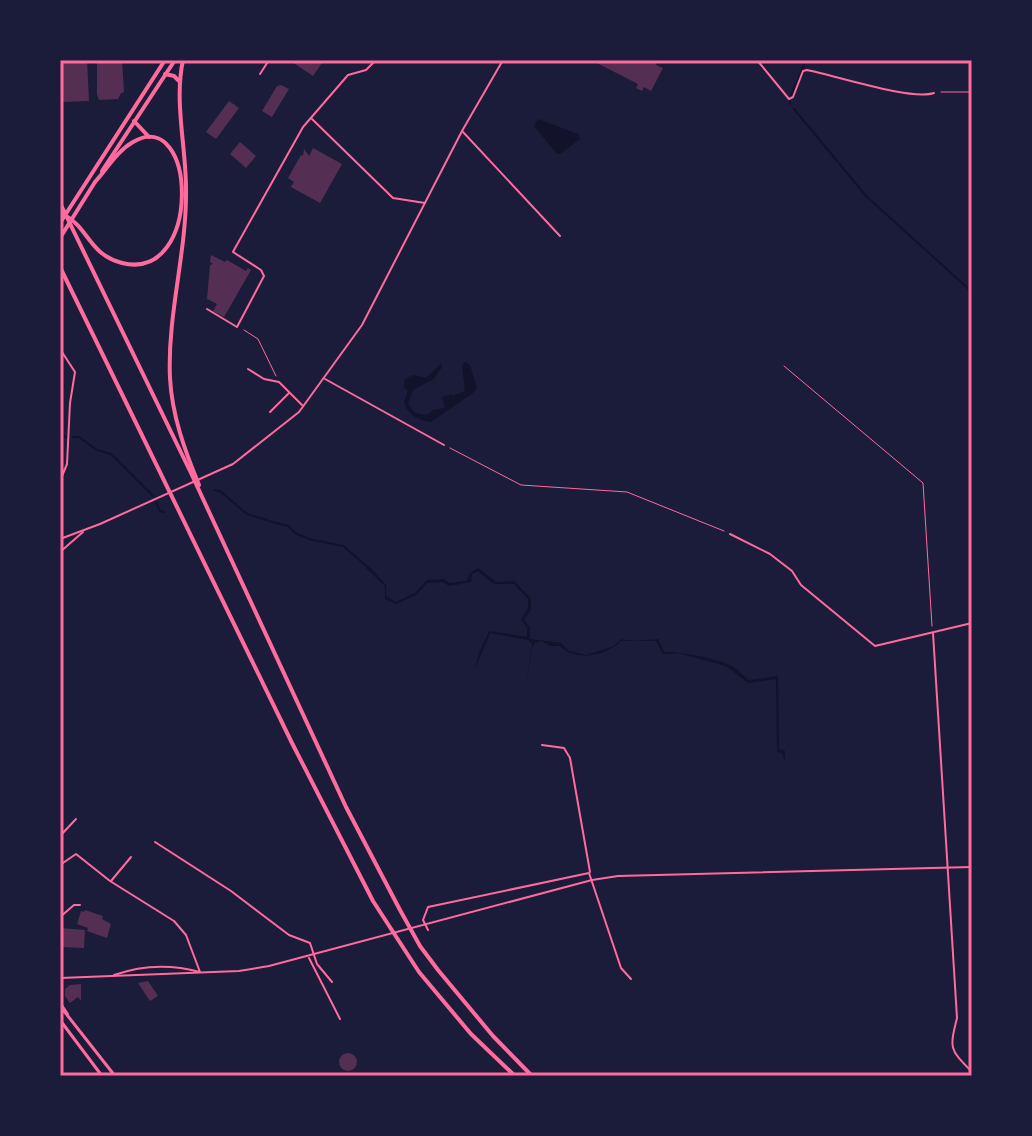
<svg xmlns="http://www.w3.org/2000/svg" width="1032" height="1136" font-family="Arial,sans-serif">
  <rect width="100%" height="100%" fill="#1b1b3a"/>
  <g fill="#12122b">
    <path d="M538,119L578,134L580,139L560,154L556,153L534,126Z"/>
    <path d="M465,362L470,365L477,388L473,393L431,422C419,421 406,414 404,401L408,391L404,387L405,379L413,375L426,378L441,364L442,367L434,379L413,390L408,403L415,413L427,415L433,410L445,408L442,397L451,394L452,396L465,391L462,366Z"/>
    <path d="M369,566L386,585V596L396,602L415,593L427,580L444,579L449,583L466,581L470,573L478,568L496,582L514,581L531,598V610L524,619L530,628V639L561,643L569,651L587,655L614,646L621,639C630,642 647,640 658,639L664,652C680,651 720,659 734,667C739,671 743,676 749,680L778,676L779,749L785,751V762L782,753L777,752L776,679L748,683L726,666L678,653L663,654L656,641H621C606,656 576,662 560,646H551L541,641L535,643L532,648L525,688L532,644L528,640L490,633L474,671L479,653L489,631L527,637V628L521,620L528,608V599L514,584H494L478,571L472,574L471,582L449,586L443,582L427,583L416,595L396,604L385,599V586L366,568Z"/>
  </g>
  <g fill="none" stroke-linecap="round" stroke-linejoin="round">
    <g stroke="#12122b" stroke-width="2">
      <path d="M791,96L806,60"/>
      <path d="M790,101V104"/>
      <path d="M794,109L866,196L972,292"/>
      <path d="M60,433L66,437"/>
      <path d="M73,437H79L97,450L111,454L153,496"/>
      <path d="M215,490L220,491L247,514L267,520"/>
      <path d="M156,502L160,511L164,512"/>
      <path d="M269,521L288,526L295,533L309,539L343,546L369,568"/>
    </g>
  </g>
  <g fill="#542f53">
    <path d="M60,60H87L89,101L60,102Z"/>
    <path d="M97,60H122L124,92L121,93L118,99L99,100L97,94Z"/>
    <path d="M289,60H324L313,76Z"/>
    <path d="M591,60H658L656,65L663,68L651,91L644,87L642,91L636,88L638,84Z"/>
    <path d="M277,86L281,85L289,89L272,117L262,111Z"/>
    <path d="M229,101L239,108L216,139L206,132Z"/>
    <path d="M240,142L256,156L246,168L230,154Z"/>
    <path d="M313,148L342,164L320,203L291,187L294,182L288,178L301,155L303,156L304,149L309,156Z"/>
    <path d="M211,255L225,262L227,260L246,271L248,268L251,270L224,317L213,311L217,304L207,299L210,265L213,264L210,262Z"/>
    <path d="M85,910L103,916L102,919L111,924L107,938L87,931L88,928L77,924L81,911L84,912Z"/>
    <path d="M60,928L85,930L84,948L60,947Z"/>
    <path d="M148,981L158,996L150,1001L138,983Z"/>
    <path d="M81,984V1001L78,997L70,1003L65,996V989L70,985Z"/>
    <circle cx="348" cy="1062" r="9"/>
  </g>
  <g fill="none" stroke-linecap="round" stroke-linejoin="round">
    <g stroke="#ff6b9d" stroke-width="1">
      <path d="M941,92H972"/>
      <path d="M244,330L258,339L276,376"/>
      <path d="M784,366L923,483L932,626"/>
      <path d="M450,448L521,485L627,492L724,531"/>
    </g>
    <g stroke="#ff6b9d" stroke-width="2">
      <path d="M757,60L789,99L793,97L803,71L807,70C834,75 911,101 934,93"/>
      <path d="M260,74L269,60"/>
      <path d="M312,119L393,198L425,203"/>
      <path d="M463,132L560,236"/>
      <path d="M207,309L237,327L264,276L261,270L233,252L234,250L303,127L348,75L366,70L376,60"/>
      <path d="M60,349L75,372L70,403L67,464L60,481"/>
      <path d="M248,369L264,379L279,382L302,405"/>
      <path d="M325,379L444,445"/>
      <path d="M270,412L289,393"/>
      <path d="M730,534L770,554L792,571L801,585L875,646L972,623"/>
      <path d="M60,552L83,532"/>
      <path d="M933,633L957,1018C949,1050 950,1049 972,1072"/>
      <path d="M542,745L564,748L570,758L590,872"/>
      <path d="M60,836L76,819"/>
      <path d="M155,842L231,891L289,935L310,943L317,964L332,982"/>
      <path d="M60,865L76,854L110,881L174,921L186,935L200,972C171,964 142,965 114,975"/>
      <path d="M111,881L131,857"/>
      <path d="M60,917L74,905H80"/>
      <path d="M428,930L423,920L428,907L589,873L621,968L631,979"/>
      <path d="M309,958L340,1019"/>
    </g>
    <g stroke="#ff6b9d" stroke-width="2">
      <path d="M60,539L100,524L233,464L299,412L362,325L462,131L503,60"/>
      <path d="M60,978L239,971L269,966L592,880L618,876L972,867"/>
      <path d="M60,1002L68,1014"/>
    </g>
    <g stroke="#ff6b9d" stroke-width="3">
      <path d="M60,1006L115,1076"/>
      <path d="M60,1020L102,1076"/>
    </g>
    <g stroke="#ff6b9d" stroke-width="4">
      <path d="M102,171L175,60"/>
      <path d="M60,223L165,60"/>
      <path d="M60,238L95,182"/>
    </g>
    <g stroke="#ff6b9d" stroke-width="4">
      <path d="M183,60C174,102 186,146 186,189C187,252 167,315 170,378C172,416 185,451 199,485"/>
      <path d="M165,74L174,76L179,81"/>
      <path d="M134,121L149,137"/>
      <path d="M60,203L191,473L346,807L400,910L420,946L438,970L493,1036L532,1076"/>
      <path d="M66,216C88,228 90,255 122,263C203,283 197,104 133,142C117,151 107,169 95,182"/>
      <path d="M60,267L292,743L373,901L419,972L471,1034L515,1076"/>
    </g>
  </g>
  <rect width="1032" height="1136" fill="none" stroke="#1b1b3a" stroke-width="124"/>
  <rect x="62" y="62" width="908" height="1012" fill="none" stroke="#ff6b9d" stroke-width="3"/>
</svg>
